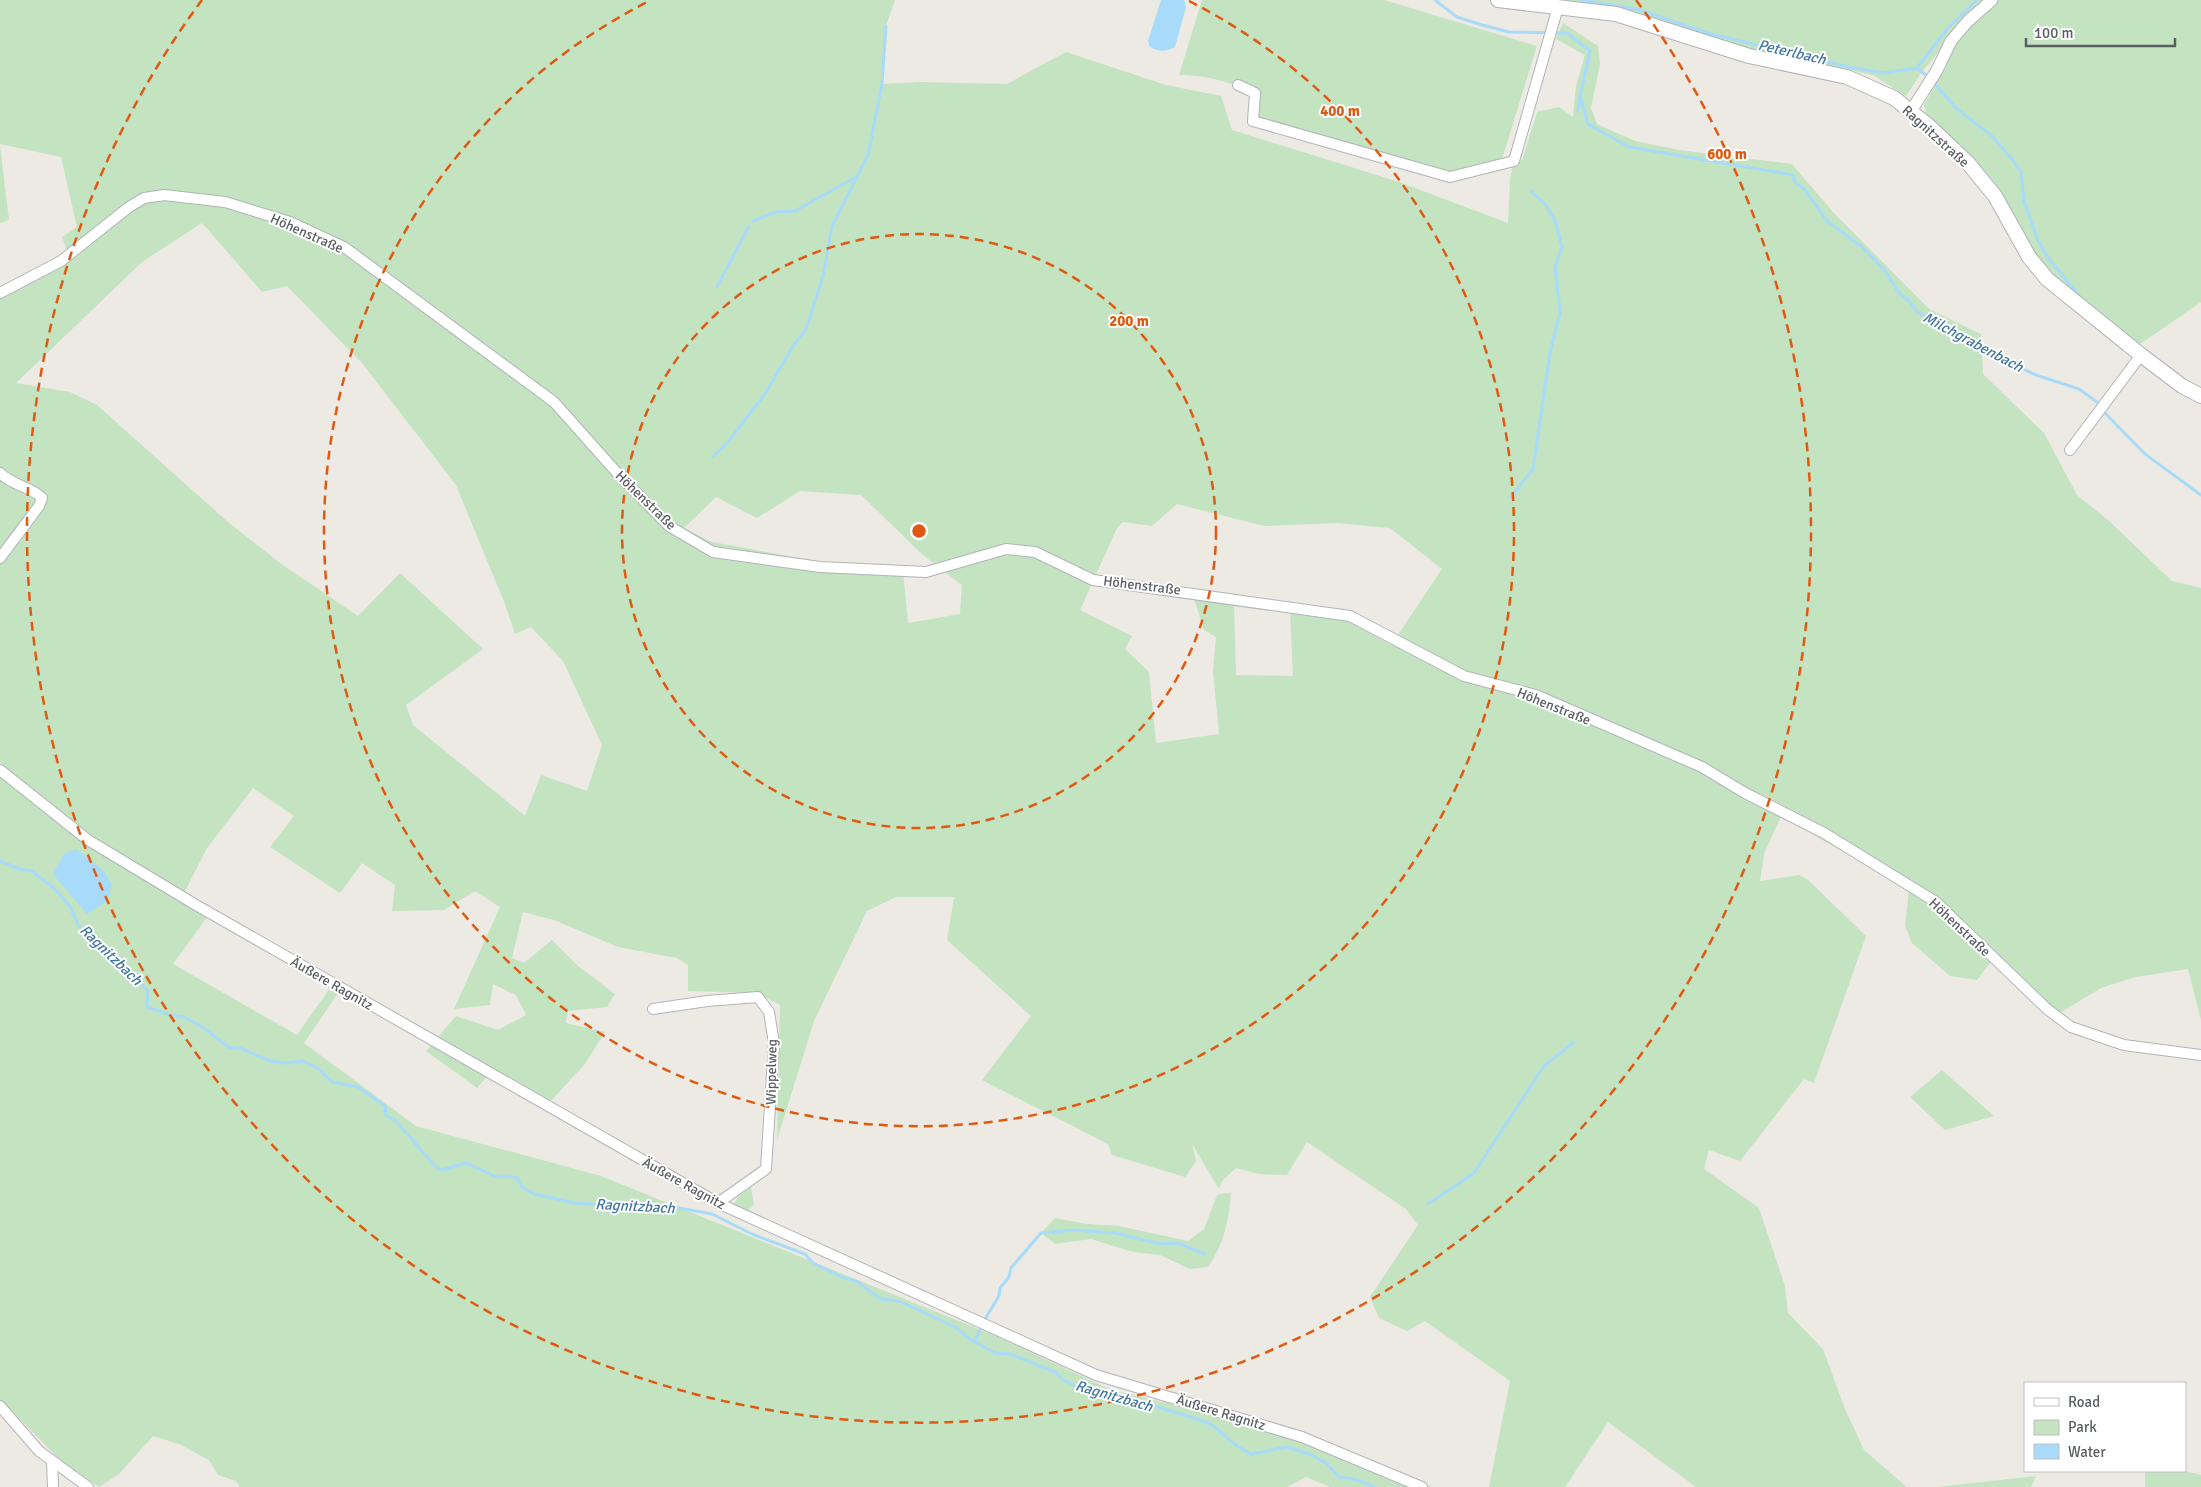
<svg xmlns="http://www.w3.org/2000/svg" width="2201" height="1487" font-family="Signika,sans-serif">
  <rect width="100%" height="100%" fill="#edeae3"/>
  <g fill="#c3e3c1" fill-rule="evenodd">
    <path d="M0,0H895L886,26L882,84L919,82L1007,84L1066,52L1166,85L1221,96L1232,130L1399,182L1508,223L1510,180L1514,159L1522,161L1537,112L1559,107L1573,117L1576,86L1585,55L1556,39L1563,23L1598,46L1600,64L1591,108L1597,124L1635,141L1679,150L1792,164L1833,212L1929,309L1981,334L1983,374L2044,433L2077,495L2108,520L2172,581L2201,588V1020L2188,969L2135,977L2101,988L2051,1018L1994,958L1977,980L1950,976L1912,943L1905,926L1909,890L1781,816L1764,854L1760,881L1799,875L1807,879L1866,936L1814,1083L1804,1079L1740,1161L1709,1150L1704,1169L1759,1208L1785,1286L1788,1313L1823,1349L1845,1409L1864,1450L1907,1487H1696L1608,1422L1565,1487H1489L1510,1381L1425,1321L1407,1331L1379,1318L1370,1297L1418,1225L1406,1209L1307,1142L1287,1175L1259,1174L1236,1168L1222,1181L1219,1189L1192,1144L1196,1161L1185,1177L1112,1155L1108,1144L982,1080L1031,1016L947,940L954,897H896L867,911L814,1021L777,1140L780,1005L757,993L688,991V965L677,958L618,947L554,920L523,912L512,958L524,963L552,940L578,966L615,994L607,1007L568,1011L566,1023L605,1032L585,1064L548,1104L491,1072L477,1088L426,1051L456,1016L498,1030L526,1015L516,995L493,984L490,1005L454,1009L500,907L475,891L444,910L392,911L395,885L362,863L340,893L270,847L294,816L253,788L207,848L180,901L207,917L173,964L297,1035L330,988L338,993L304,1043L416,1126L601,1176L996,1336L1111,1390L1316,1437L1432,1487H1330L1306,1477L1287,1487H240L236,1481L218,1475L209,1460L179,1444L153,1436L119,1474L99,1487L61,1461L9,1408L0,1412V769L4,765L0,762V288L68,253L62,237L77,227L61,157L0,144ZM202,223L262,292L287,286L362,363L456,485L505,604L515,634L531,627L563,661L602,745L587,791L541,775L525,816L413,725L406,705L483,649L400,573L358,616L284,566L229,523L97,405L70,392L16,383L142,262ZM800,491L861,495L923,555L962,585L960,614L908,623L903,571L838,565L712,542L684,528L716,497L757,518ZM1177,504L1264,526L1337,523L1390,528L1442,569L1391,645L1348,621L1290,610L1293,676L1236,675L1234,602L1194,598L1204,630L1216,637L1213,671L1219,734L1156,743L1149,672L1125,649L1132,636L1080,610L1117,528L1123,522L1152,526Z"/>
    <path d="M1202,0H1384L1537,46L1502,159L1458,175L1253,121L1255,93C1233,83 1204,74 1179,75Z"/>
    <path d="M1559,0H2201V302L2143,342L2123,351L2063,302L2035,256L1926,115L1924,105L1947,64L1966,20L1921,73L1906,96L1873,75L1729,44L1625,11Z"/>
    <path d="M0,146L9,220L0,223Z"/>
    <path d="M1942,1070L1994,1116L1945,1130L1910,1097Z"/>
    <path d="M751,1187L754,1205L748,1210L734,1204L738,1197Z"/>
    <path d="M1224,1193H1231C1229,1220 1224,1244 1208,1267L1190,1269L1160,1255L1133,1252L1091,1239L1055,1244L1041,1233L1055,1218L1087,1224L1119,1226L1188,1241L1204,1229L1217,1195Z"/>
    <path d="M2145,1471H2185L2201,1475V1487H2145Z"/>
    <path d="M2036,1476L2031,1487H1937Z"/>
  </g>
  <g fill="#a7dbf9">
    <path d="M1161,0H1184L1186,7L1175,47C1166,52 1159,52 1150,47L1148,41Z"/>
    <path d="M76,849L105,872L112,885L107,901L87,914L53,874L64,854Z"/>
  </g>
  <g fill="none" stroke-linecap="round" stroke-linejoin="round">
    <g stroke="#a7dbf9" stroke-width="3">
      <path d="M1435,0L1457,17L1482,25L1509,32L1567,33L1590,51L1580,96L1588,124L1629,147L1793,175L1795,182L1804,189L1827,221L1862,247L1886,272L1899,293L1909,301L1916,311L1948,329L1958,331L1987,352L2036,375L2079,389L2097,402"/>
      <path d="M1581,0L1637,9L1707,33L1849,67L1884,73L1917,68L1948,28L1977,0"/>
      <path d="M1917,68L1927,76"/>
      <path d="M1935,84L1956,108L1992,136L2012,159L2021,172L2024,201L2038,241L2048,258L2081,298"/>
      <path d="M1578,111L1580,96"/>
      <path d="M753,221L776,212L795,211L854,178"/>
      <path d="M717,287L749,226"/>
      <path d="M2105,413L2145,454L2201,495"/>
      <path d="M713,457L727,443L765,394L793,346L806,329L823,276L832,226L868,155L882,84L886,26"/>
      <path d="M1510,498L1533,469L1550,353L1560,312L1555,266L1562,247L1555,220L1545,204L1531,191"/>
      <path d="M0,861L19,869L32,871L54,888L69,905L79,926L104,947L148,991L147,1007L171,1015L184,1017L204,1028L230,1048H240L270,1061L285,1063L303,1061L319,1069L332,1082L358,1087L385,1106L386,1116L395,1120L436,1167L442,1170L466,1163L497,1177L508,1176L517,1178L522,1187L534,1194L575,1203L648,1208L663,1205L712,1214L752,1234L805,1254L813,1263L844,1278L856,1281L881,1299L899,1301L957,1328L968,1338L995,1353L1010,1354L1055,1372L1063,1380L1080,1388L1112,1398L1158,1407L1200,1420L1212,1425L1237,1446L1251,1454L1287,1447L1309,1454L1326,1463L1339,1477L1354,1479L1375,1487"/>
      <path d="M1428,1204L1474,1173L1544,1066L1574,1042"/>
      <path d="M985,1319L999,1296L1000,1288L1009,1277L1011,1268L1041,1233L1073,1230L1115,1233L1161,1244L1178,1243L1205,1254"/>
      <path d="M975,1342L980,1329"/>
    </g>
    <defs>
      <g id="minor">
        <path d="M1238,85L1255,93L1253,121L1450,177L1514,161L1558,7"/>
        <path d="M0,293L61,261L129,207L144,198L164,195L225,202L290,222L344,247L554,402L619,475L669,526L713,552L820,567L926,572L1006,549L1035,552L1093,580L1350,616L1464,676L1536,695L1702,767L1745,793L1824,833L1936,902L2047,1009L2071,1027L2124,1045L2201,1055"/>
        <path d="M2070,450L2141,355"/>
        <path d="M0,473C12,486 31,486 42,498L39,506L0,558"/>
        <path d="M0,770L88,840L196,905L718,1203L1096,1375L1302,1437L1422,1487"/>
        <path d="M653,1009L707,1001L758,997L769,1012L774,1043L766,1169L718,1203"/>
        <path d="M0,1406L39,1451L88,1487"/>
        <path d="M52,1462L53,1487"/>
      </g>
      <path id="tertiary" d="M1911,111L1937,70L1951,41L1968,21L1992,0"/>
      <path id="secondary" d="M1498,0L1616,14L1749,56L1847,77L1894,98L1930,127L1968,163L1995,196L2029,257L2047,279L2141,355L2182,386L2201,396"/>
    </defs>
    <use href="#minor" stroke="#b1b4b8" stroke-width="12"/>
    <use href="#tertiary" stroke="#b1b4b8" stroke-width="13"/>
    <use href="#secondary" stroke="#b0b3b7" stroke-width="16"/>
    <use href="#minor" stroke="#fff" stroke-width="10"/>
    <use href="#tertiary" stroke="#fff" stroke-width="11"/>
    <use href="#secondary" stroke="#fff" stroke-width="14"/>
  </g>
  <g fill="none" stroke="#e15910" stroke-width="2.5" stroke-dasharray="9 6">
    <circle cx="919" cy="531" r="297"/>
    <path d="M1189 1A595 595 0 1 1 649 1"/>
    <path d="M1636 0A892 892 0 1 1 202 0"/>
  </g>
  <g text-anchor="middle" stroke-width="4" stroke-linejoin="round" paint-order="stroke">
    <g font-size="14" fill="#5b5f63" stroke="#fff">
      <text transform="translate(1936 136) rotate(42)" y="5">Ragnitzstraße</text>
      <text transform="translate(307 233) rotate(24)" y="5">Höhenstraße</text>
      <text transform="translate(646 500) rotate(44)" y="5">Höhenstraße</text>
      <text transform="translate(1142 585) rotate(7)" y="5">Höhenstraße</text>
      <text transform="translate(1554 706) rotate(22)" y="5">Höhenstraße</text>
      <text transform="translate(1960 927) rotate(43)" y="5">Höhenstraße</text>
      <text transform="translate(332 983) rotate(30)" y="5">Äußere Ragnitz</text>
      <text transform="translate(771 1072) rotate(-89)" y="5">Wippelweg</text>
      <text transform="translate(684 1183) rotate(29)" y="5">Äußere Ragnitz</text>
      <text transform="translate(1221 1412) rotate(17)" y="5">Äußere Ragnitz</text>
    </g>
    <g font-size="15" font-style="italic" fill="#4277a2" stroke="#fff">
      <text transform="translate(1792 52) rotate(13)" y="5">Peterlbach</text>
      <text transform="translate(1973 342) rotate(28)" y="5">Milchgrabenbach</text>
      <text transform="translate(111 955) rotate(44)" y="5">Ragnitzbach</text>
      <text transform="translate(635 1206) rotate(3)" y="5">Ragnitzbach</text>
      <text transform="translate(1114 1396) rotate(16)" y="5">Ragnitzbach</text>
    </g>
  </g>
  <circle cx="919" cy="531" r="8" fill="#e15910" stroke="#fff" stroke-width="2.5"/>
  <g font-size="15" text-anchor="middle" font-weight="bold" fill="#e15910" stroke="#fff" stroke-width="4" stroke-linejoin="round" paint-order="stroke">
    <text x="1340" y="116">400 m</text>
    <text x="1727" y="159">600 m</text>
    <text x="1129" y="326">200 m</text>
  </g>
  <rect x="2024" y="1382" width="162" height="90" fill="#ffffff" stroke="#bdbfc1"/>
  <rect x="2034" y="1398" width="25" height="8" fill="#ffffff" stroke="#bdbfc1"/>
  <text x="2068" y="1407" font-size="15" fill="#5b5f63">Road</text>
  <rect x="2034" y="1420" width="25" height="15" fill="#c3e3c1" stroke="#bdbfc1"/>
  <text x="2068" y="1432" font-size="15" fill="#5b5f63">Park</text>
  <rect x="2034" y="1444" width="25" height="15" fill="#a7dbf9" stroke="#bdbfc1"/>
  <text x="2068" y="1457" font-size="15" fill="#5b5f63">Water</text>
  <path d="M2026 38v8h149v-8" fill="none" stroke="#5b5f63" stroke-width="2.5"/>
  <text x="2034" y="38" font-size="15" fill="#5b5f63" stroke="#ffffff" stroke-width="4" paint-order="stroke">100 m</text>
</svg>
